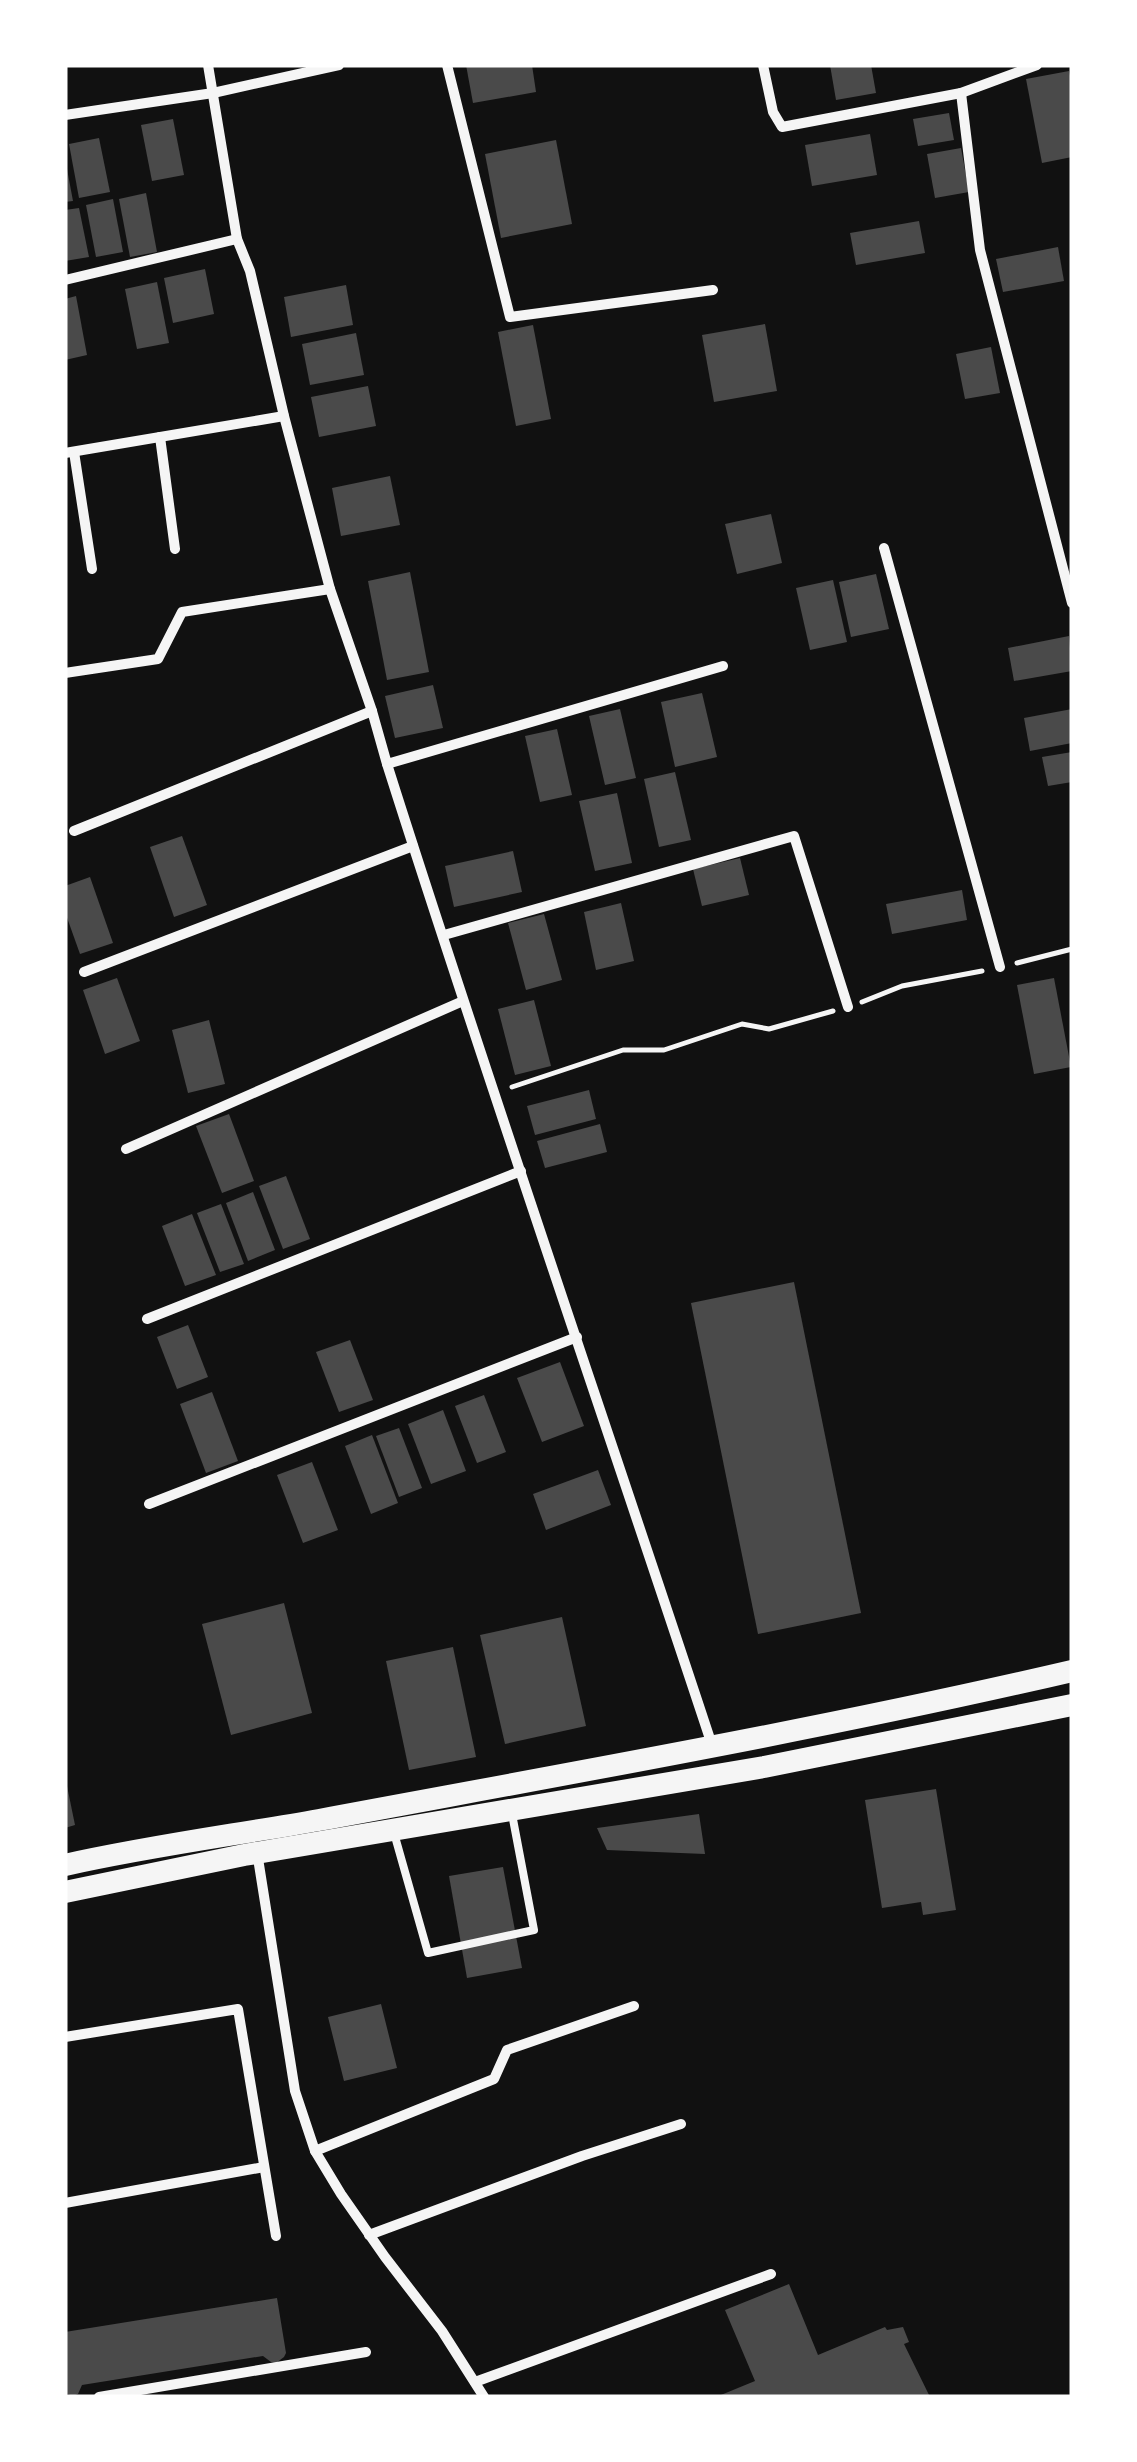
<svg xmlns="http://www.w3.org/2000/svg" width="1137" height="2462" font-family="'Asap Condensed',sans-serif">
  <rect width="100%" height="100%" fill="#111"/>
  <g fill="#4a4a4a">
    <path d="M466,65H532L536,92L473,103Z"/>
    <path d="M830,65H871L876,93L836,100Z"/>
    <path d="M1069,71L1072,85V157L1042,163L1026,79Z"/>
    <path d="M949,113L954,140L918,146L913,119Z"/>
    <path d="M173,119L184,175L152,181L141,125Z"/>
    <path d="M870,134L877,175L812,186L805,145Z"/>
    <path d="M99,138L110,192L79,198L69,144Z"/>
    <path d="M556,140L572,224L501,238L485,154Z"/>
    <path d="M961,148L969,192L935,198L927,154Z"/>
    <path d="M65,169H67L73,201L65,202Z"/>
    <path d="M146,193L157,252L130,257L119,199Z"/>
    <path d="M113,199L123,252L96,257L86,205Z"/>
    <path d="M79,208L89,257L65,261V210Z"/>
    <path d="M919,221L925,253L856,265L850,233Z"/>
    <path d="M1058,247L1064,281L1003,292L996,259Z"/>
    <path d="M205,269L214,314L173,323L164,278Z"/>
    <path d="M157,282L169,343L137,349L125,289Z"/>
    <path d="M346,285L353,325L291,337L284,297Z"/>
    <path d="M76,296L87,355L65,360V299Z"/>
    <path d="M765,324L777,391L714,402L702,335Z"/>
    <path d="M533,325L551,419L516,426L498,332Z"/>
    <path d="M356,333L364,375L310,385L302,344Z"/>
    <path d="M991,347L1000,393L965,399L956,354Z"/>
    <path d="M368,386L376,426L319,437L311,397Z"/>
    <path d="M390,476L400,525L341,536L332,488Z"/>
    <path d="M771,514L782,563L737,574L725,524Z"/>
    <path d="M410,572L429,672L387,680L368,581Z"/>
    <path d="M876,574L889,629L851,637L839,582Z"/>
    <path d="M833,580L847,642L810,650L796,588Z"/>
    <path d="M1069,636L1072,671L1014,681L1008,648Z"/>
    <path d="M433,685L443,728L395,738L385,696Z"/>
    <path d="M702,693L717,757L675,767L661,702Z"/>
    <path d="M620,709L636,778L605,785L589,716Z"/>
    <path d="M1072,709V743L1030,751L1024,718Z"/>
    <path d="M557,729L572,795L540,802L525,736Z"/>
    <path d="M1072,752V782L1048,786L1042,757Z"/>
    <path d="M675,772L691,840L659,847L644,779Z"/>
    <path d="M617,793L632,863L595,871L579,801Z"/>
    <path d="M182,836L207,905L174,917L150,847Z"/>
    <path d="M513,851L522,892L454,907L445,866Z"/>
    <path d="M740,858L749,895L702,906L693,869Z"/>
    <path d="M90,877L113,943L80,954L65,912V886Z"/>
    <path d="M962,890L967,920L892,934L886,904Z"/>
    <path d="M621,903L634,961L596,970L584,912Z"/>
    <path d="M544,914L562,980L526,990L508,923Z"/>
    <path d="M117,978L140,1041L105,1054L83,990Z"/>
    <path d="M1054,978L1071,1067L1034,1074L1017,985Z"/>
    <path d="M534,1000L551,1066L515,1075L498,1009Z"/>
    <path d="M209,1020L225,1084L188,1093L172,1030Z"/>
    <path d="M589,1090L596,1119L535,1135L527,1106Z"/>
    <path d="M229,1114L254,1181L222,1193L196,1126Z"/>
    <path d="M600,1124L607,1152L545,1168L537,1141Z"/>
    <path d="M286,1176L310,1239L283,1249L259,1186Z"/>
    <path d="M253,1192L275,1250L248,1261L226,1203Z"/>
    <path d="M221,1204L244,1264L220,1272L197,1213Z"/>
    <path d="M192,1214L216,1275L185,1286L162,1226Z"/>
    <path d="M794,1282L861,1613L758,1634L691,1303Z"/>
    <path d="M188,1325L208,1377L177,1389L157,1337Z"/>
    <path d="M350,1340L373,1400L339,1412L316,1352Z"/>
    <path d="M560,1362L584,1426L542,1442L517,1378Z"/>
    <path d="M212,1392L238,1461L206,1473L180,1404Z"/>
    <path d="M484,1395L506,1452L477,1463L455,1406Z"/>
    <path d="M443,1410L466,1471L431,1484L408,1424Z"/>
    <path d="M399,1428L422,1488L399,1497L376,1436Z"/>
    <path d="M372,1435L398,1503L371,1514L345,1446Z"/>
    <path d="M312,1462L338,1530L303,1543L277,1475Z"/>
    <path d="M598,1470L611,1505L546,1530L533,1494Z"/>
    <path d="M284,1603L312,1713L231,1735L202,1624Z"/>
    <path d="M562,1617L586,1726L505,1744L480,1635Z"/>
    <path d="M453,1647L476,1757L409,1770L386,1661Z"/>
    <path d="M65,1786H67L75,1825L65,1828Z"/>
    <path d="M936,1789L956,1910L923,1915L921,1902L882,1908L865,1800Z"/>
    <path d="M699,1814L705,1854L607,1850L597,1828Z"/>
    <path d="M503,1867L522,1968L467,1978L449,1876Z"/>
    <path d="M381,2004L397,2068L344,2081L328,2017Z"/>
    <path d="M789,2284L818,2355L885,2327L887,2330L903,2327L909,2342L904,2344L930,2397H716L755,2381L725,2310Z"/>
    <path d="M277,2298L286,2353L284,2357L276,2363L271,2362L263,2356L82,2385L78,2394L73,2396L65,2393V2332Z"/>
  </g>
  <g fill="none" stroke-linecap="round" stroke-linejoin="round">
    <g stroke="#f5f5f5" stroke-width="5">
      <path d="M1017,963L1072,949"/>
      <path d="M862,1002L902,986L982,971"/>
      <path d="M512,1087L623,1050H664L742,1024L769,1029L833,1011"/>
    </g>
    <path stroke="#f5f5f5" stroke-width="8" d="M394,1833L428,1953L534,1930L512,1814"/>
    <g stroke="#f5f5f5" stroke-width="10">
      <path d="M208,65L237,239L250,271L284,416L330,589L372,711L387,764L723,666"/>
      <path d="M447,65L510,317L713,290"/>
      <path d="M763,65L773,112L782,127L961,93L1037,65"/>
      <path d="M961,93L980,250L1072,603"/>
      <path d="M65,115L213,93L339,65"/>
      <path d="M65,280L237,239"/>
      <path d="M160,437L175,549"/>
      <path d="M74,452L92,569"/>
      <path d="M65,453L284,416"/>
      <path d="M884,548L1000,967"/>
      <path d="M65,673L158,659L182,612L330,589"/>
      <path d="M387,764C491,1092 604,1418 712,1745"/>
      <path d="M74,831L372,711"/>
      <path d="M444,935L794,836L848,1007"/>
      <path d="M84,972L413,846"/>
      <path d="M126,1149L463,1001"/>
      <path d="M147,1319L521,1171"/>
      <path d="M149,1504L577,1337"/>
      <path d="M257,1852L295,2091L315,2151L341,2194L385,2257L442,2331L484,2397"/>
      <path d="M65,2037L238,2009L276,2236"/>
      <path d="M315,2151L494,2079L507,2050L634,2006"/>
      <path d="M65,2203L264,2167"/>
      <path d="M369,2235L582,2156L681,2124"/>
      <path d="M475,2382L771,2274"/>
      <path d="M99,2397L366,2352"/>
    </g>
    <g stroke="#f5f5f5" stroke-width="22">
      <path d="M65,1865C149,1846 235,1835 319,1820C571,1773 823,1729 1072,1671"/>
      <path d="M65,1892L244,1855L764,1767L1072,1705"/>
    </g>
  </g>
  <rect width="1137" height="2462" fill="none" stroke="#ffffff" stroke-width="135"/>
</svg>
